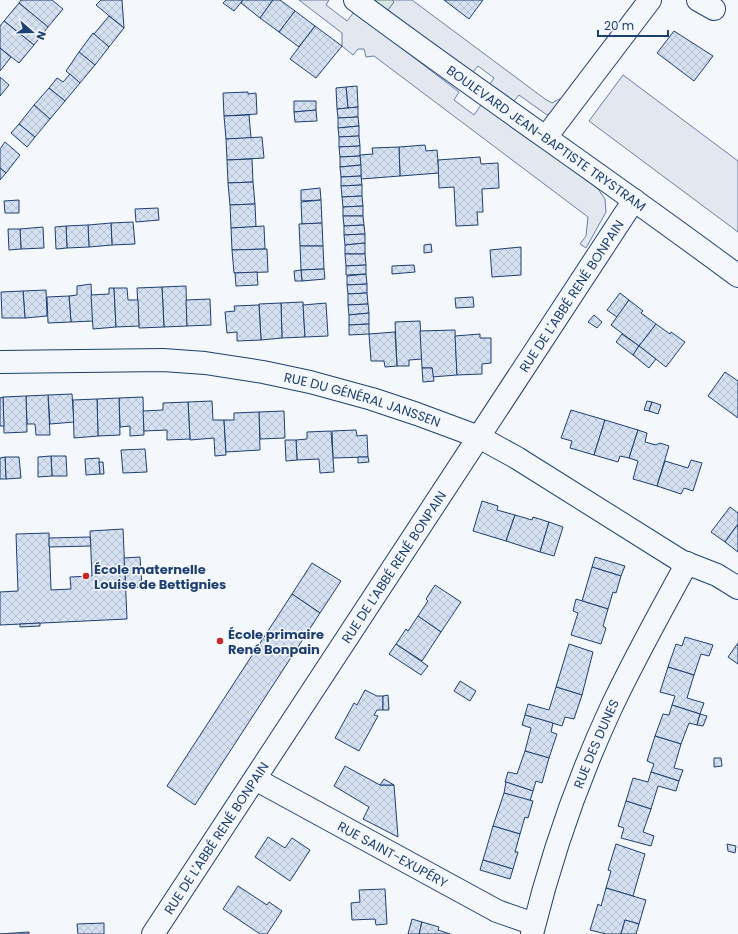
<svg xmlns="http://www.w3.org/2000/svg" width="738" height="934" font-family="Poppins,sans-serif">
  <defs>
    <pattern id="building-cross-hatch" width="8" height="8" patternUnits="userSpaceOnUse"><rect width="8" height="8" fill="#d5e0f0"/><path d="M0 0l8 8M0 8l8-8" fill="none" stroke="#b6c1d1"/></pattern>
  </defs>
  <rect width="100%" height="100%" fill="#f4f7fb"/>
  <path fill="#d7e8df" stroke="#687fa3" d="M374,0H392L394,2L388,10Z"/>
  <g fill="#e3e8f0" stroke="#687fa3">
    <path d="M299,0H329L326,5L347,21L354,12L459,92L454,100L474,115L481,105L520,131L598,189L605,199L606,212L586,248L580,244L586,236L588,217L374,56L366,57L364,49H358L353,55L342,46V33Z"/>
    <path d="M392,0H412L545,99L552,103L559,99L563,101L552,113L547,115L519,95L514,101L490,84L494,78L478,66L472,73L388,10L394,2Z"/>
    <path d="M623,75L738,161V232L589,121Z"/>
  </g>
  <g fill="url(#building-cross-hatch)" stroke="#1d3f73">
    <path d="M21,0H52L63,9L48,27L19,3Z"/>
    <path d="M101,0H122L124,28L96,5Z"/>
    <path d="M226,0H243L234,11L223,3Z"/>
    <path d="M243,0H273L260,18L241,3Z"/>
    <path d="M273,0H280L295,11L279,32L260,18Z"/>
    <path d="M444,0H483L469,19Z"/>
    <path d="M19,3L48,27L34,45L4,21Z"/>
    <path d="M295,11L315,26L299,47L279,32Z"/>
    <path d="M109,16L124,28L109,47L94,34Z"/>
    <path d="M4,21L34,45L19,63L0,48V26Z"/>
    <path d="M315,26L342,46L316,78L290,59Z"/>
    <path d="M674,31L713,56L694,81L657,53Z"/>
    <path d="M93,33L109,47L95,65L79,52Z"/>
    <path d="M0,48L11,57L0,71Z"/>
    <path d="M79,52L95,65L80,83L66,71Z"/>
    <path d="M70,74L80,83L65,101L49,88L57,78L63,82Z"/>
    <path d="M0,77L9,85L0,96Z"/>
    <path d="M357,86L358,107L348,108L346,87Z"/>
    <path d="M346,87L348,108L337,109L336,88Z"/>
    <path d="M49,88L65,101L50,119L34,105Z"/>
    <path d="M248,92V94L256,93L257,114L224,116L223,93Z"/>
    <path d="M294,101H316V110L294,112Z"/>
    <path d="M34,105L50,119L35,137L19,124Z"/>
    <path d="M358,107V117L338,118L337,109Z"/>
    <path d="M316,110L317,121L295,122L294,112Z"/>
    <path d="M249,115L251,138L226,139L224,116Z"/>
    <path d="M358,117L359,126L338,128V118Z"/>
    <path d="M19,124L35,137L27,147L11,133Z"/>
    <path d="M359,126V136L339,137L338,128Z"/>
    <path d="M359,136L360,146L339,147V137Z"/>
    <path d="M262,137L264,158L227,160L226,139Z"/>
    <path d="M5,142L20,155L6,173L0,168V149Z"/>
    <path d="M425,145L426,151L437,150L439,173L400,176L399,147Z"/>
    <path d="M360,146V156L340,157L339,147Z"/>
    <path d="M399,147L400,176L361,179L360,155L373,154L372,148Z"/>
    <path d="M360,156L361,165L340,167V157Z"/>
    <path d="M480,157L481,164L498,163L499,188L482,189L483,212H477L478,225L456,226L454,187L439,188L438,160Z"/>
    <path d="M252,159L253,182L228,183L227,160Z"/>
    <path d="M361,165V176L341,177L340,167Z"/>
    <path d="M0,168L6,173L0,180Z"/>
    <path d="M361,176L362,185L341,186V177Z"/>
    <path d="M253,182L255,204L230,205L228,183Z"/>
    <path d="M362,185V196L342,197L341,186Z"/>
    <path d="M320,188L321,200L301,201V190Z"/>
    <path d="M362,196L363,206L343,207L342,197Z"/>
    <path d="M19,200V213H5L4,201Z"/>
    <path d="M321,200L322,223L302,224L301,202Z"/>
    <path d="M255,204L256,227L231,228L230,205Z"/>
    <path d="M363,206V216H343V207Z"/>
    <path d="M158,208L159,220L136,222L135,209Z"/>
    <path d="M343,216H363L364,225L344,226Z"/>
    <path d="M133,222L135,244L112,245L111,223Z"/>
    <path d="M111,223L112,245L89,247L88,225Z"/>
    <path d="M322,223L323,246H300L299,224Z"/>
    <path d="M88,225L89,247L67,248L66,226Z"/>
    <path d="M364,225L365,234L344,235V226Z"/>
    <path d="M66,226L67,248L56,249L55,227Z"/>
    <path d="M264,226L265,249L232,250L231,228Z"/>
    <path d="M43,227L44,248L21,249L20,229Z"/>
    <path d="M8,229H20L21,249L9,250Z"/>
    <path d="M365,234V243L345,245L344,235Z"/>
    <path d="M365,243V254H345V245Z"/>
    <path d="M431,244L432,252L424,253V245Z"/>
    <path d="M300,246H323L324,269L301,270Z"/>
    <path d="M521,247V275L492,277L490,250Z"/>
    <path d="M267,249L268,272L234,273L232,250Z"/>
    <path d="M345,254H365L366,265L346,266Z"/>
    <path d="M366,265V274L346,275V266Z"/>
    <path d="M414,265L415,272L392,274V266Z"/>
    <path d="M324,269L325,279L302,281L301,270Z"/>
    <path d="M301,270L302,281H295L294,271Z"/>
    <path d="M257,272L258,285L236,286L235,273Z"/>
    <path d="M366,274L367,284L347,285V276Z"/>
    <path d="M91,284L93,321L71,322L69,296L77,295V286Z"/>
    <path d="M367,284V293L348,294L347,285Z"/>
    <path d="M186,286L187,326L164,327L162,287Z"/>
    <path d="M162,287L164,327L139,328L137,288Z"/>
    <path d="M109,288H114L116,327L93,329L91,295L109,294Z"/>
    <path d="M114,288H127L128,300H138L139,326L116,327Z"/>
    <path d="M46,290L47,316L25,318L23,291Z"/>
    <path d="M23,291L25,318H2L1,292Z"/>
    <path d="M367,293L368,304L348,305V294Z"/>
    <path d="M620,293L629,300L617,317L607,310Z"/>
    <path d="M69,296L71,322L48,323L47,297Z"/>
    <path d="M473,297L474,307L456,308L455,298Z"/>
    <path d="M210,299L211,325L187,326L186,300Z"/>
    <path d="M629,300L643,311L641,313L656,324L639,346L611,325Z"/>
    <path d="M303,302L305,337L282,338L281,303Z"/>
    <path d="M281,303L282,338L261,340L259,304Z"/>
    <path d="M326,303L328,336L305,337L303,305Z"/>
    <path d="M368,304L369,313L349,315L348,305Z"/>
    <path d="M259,305L261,340L237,341V332L227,333L225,312L235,311L234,306Z"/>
    <path d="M369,313V324L349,325V315Z"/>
    <path d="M594,315L602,322L597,328L588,322Z"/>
    <path d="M420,321L422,359L409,360V366H397L395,322Z"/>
    <path d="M369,324V334L349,335V325Z"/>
    <path d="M656,324L670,334L671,332L685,342L666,367L639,346Z"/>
    <path d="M455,330L457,375L432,377V368H422L420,331Z"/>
    <path d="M395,332L397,366L385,367L384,361H371L369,334Z"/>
    <path d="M480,334V338H491V363L482,364V374L457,375L455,336Z"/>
    <path d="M622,334L639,346L633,355L616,342Z"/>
    <path d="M639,346L656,359L649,368L633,355Z"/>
    <path d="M422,368H432L434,381L423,382Z"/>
    <path d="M725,372L738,381V418L708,396Z"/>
    <path d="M72,394L74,422L50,424L48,395Z"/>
    <path d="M48,395L50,435H36L35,424H27L26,396Z"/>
    <path d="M26,396L27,432L4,433L3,397Z"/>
    <path d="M3,397L4,426H0V398Z"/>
    <path d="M143,397L144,435L130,436V426L120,427L119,398Z"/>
    <path d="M119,398L120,435L98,436L97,399Z"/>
    <path d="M97,399L98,436L74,438L73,400Z"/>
    <path d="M212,401L213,420H224L226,455L215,456L214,438L190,440L188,402Z"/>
    <path d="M647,401L652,402L649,411L644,410Z"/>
    <path d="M188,402L190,439L167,440V430L144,431L143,411L163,410V403Z"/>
    <path d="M652,402L661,405L658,414L649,411Z"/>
    <path d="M571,410L605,420L594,455L570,448L572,441L561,438Z"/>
    <path d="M284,411L285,438L260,439L259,412Z"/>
    <path d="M259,412L260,450L226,452L224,420H234V413Z"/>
    <path d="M605,420L638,430L629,458L620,456L618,462L594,455Z"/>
    <path d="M356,430L357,436L367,435L368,457L333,458L332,431Z"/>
    <path d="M638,430L647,433L645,442L656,445L660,443L669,446L657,486L633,479L638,461L629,458Z"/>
    <path d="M331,431L334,472L320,473L319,459L297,460L296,440L307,439V432Z"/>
    <path d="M285,440H296L297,460L286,461Z"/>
    <path d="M145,449L147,472L123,473L121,450Z"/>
    <path d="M51,456H66L67,476H52Z"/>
    <path d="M51,456L52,476L38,477V457Z"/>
    <path d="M5,457H19L21,478L6,479Z"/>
    <path d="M5,457L6,479H0V458Z"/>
    <path d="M358,457H368L369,462L358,463Z"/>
    <path d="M99,458L100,474L86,475L85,459Z"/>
    <path d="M691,460L702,463L693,491L684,488L681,494L657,486L665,461L688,468Z"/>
    <path d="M99,462H103L104,474H100Z"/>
    <path d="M482,501L498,506L497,510L515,515L506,541L473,531Z"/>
    <path d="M730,507L738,513V524L725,542L711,532Z"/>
    <path d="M515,515L532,520L533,517L549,522L540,552L506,541Z"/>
    <path d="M549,522L563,527L554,556L540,552Z"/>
    <path d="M738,524V552L725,542Z"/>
    <path d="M123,529L127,619L0,625V592L18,591L16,534L49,533L51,590L71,589L70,577L92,576L90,531Z"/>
    <path d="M90,537L91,546L49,547V538Z"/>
    <path d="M140,557L142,587L126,588L124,558Z"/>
    <path d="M595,557L625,566L621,576L592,567Z"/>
    <path d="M312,563L341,581L320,613L292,594Z"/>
    <path d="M592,567L621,576L616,593L613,592L608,609L582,601Z"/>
    <path d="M435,585L461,602L441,632L418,616L428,601L426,599Z"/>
    <path d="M292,594L320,613L195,805L167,786Z"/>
    <path d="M576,599L608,609L603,626L606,628L601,644L571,635L578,613L573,611Z"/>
    <path d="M418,616L441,632L422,661L396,644L406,629L408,631Z"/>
    <path d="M40,623V626L20,627V624Z"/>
    <path d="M685,637L713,645L709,656L701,654L694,675L668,667L676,644L682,646Z"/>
    <path d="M738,643V664L728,657Z"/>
    <path d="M396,644L428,666L421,675L389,654Z"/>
    <path d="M569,644L593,652L582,695L556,687Z"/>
    <path d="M668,667L694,675L687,698L704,703L700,714L672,705L675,696L660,692Z"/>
    <path d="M460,681L476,691L470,701L454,691Z"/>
    <path d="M556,687L582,695L574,719L565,717L562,726L525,715L528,704L549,710Z"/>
    <path d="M365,690L377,696H383V710H377L374,715L378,716L359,751L335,738L354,703L357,705Z"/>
    <path d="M388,695L389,710H383V696Z"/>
    <path d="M672,705L700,714L697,725L689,723L681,744L655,736L663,714L669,715Z"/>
    <path d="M700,714L707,716L703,726L697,725Z"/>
    <path d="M525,715L553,723L551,732L557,734L549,758L525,751L531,728L522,725Z"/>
    <path d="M655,736L681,744L674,768L683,770L679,781L651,772L654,764L647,761Z"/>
    <path d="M525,751L549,758L542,783L536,781L533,791L505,782L508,772L517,774Z"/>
    <path d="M714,758H721L722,766L714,767Z"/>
    <path d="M345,766L380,785H394L398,837L363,819L369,807L334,786Z"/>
    <path d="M651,772L679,781L676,791L658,786L651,809L626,801L633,778L648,782Z"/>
    <path d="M384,779L394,785H380Z"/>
    <path d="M506,782L533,791L530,801L504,793Z"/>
    <path d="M504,793L533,801L528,818L525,817L520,834L493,826Z"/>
    <path d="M626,801L651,809L643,832L654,836L651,846L621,838L624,828L618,826Z"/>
    <path d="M493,826L520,834L515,852H518L513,869L483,860Z"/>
    <path d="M268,837L285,848L292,838L310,850L290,881L255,857Z"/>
    <path d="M616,844L645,854L633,896L606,888L611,871L608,870Z"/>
    <path d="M727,844L736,846L735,853L728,851Z"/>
    <path d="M483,860L513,869L510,879L480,870Z"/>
    <path d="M238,886L267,905L269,902L282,911L267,934H260L223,909Z"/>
    <path d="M606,888L646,900L639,924L625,920L621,934H606L590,930L598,904L601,906Z"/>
    <path d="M385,889L387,924L376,925L375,919L352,920L351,903L360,902L359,890Z"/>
    <path d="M412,919L422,922L419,934H408Z"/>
    <path d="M625,920L639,924L636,934H621Z"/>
    <path d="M422,922L439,927L438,930L450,934H419Z"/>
    <path d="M104,923V934H78L77,924Z"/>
    <path d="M29,932V934H0Z"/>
  </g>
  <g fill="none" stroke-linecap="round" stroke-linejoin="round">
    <defs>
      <g id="minor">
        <path id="s1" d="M355,0C481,94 612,182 738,276"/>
        <path d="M698,0L714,9"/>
        <path d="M546,137L650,0"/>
        <path id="s2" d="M0,362L163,360L205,363L263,372L310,382L372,399L417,414L479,437L517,458L681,561L717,575L738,588"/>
        <path id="s3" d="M255,779L497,911L534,924"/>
        <path id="s4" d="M153,934L634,200"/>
        <path id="s5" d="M532,934C551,857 577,781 611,708C634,659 661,611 687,563"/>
      </g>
    </defs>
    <use href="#minor" stroke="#1d3f73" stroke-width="24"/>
    <use href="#minor" stroke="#f4f7fb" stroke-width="22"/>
  </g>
  <g fill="#c62828" stroke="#f4f7fb" stroke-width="1.5">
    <circle cx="86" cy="576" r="4"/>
    <circle cx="220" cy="641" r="4"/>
  </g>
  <g text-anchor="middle" stroke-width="3" stroke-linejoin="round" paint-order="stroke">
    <g font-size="13" fill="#1d3f73" stroke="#f4f7fb">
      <text dy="5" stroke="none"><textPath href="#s1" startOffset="236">BOULEVARD JEAN-BAPTISTE TRYSTRAM</textPath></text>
      <text dy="5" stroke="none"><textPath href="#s4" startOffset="763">RUE DE L'ABBÉ RENÉ BONPAIN</textPath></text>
      <text dy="5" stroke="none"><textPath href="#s2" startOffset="367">RUE DU GÉNÉRAL JANSSEN</textPath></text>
      <text dy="5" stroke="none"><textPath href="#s4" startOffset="439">RUE DE L'ABBÉ RENÉ BONPAIN</textPath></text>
      <text dy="5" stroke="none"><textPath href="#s5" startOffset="201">RUE DES DUNES</textPath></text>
      <text dy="5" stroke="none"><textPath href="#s4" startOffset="115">RUE DE L'ABBÉ RENÉ BONPAIN</textPath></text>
      <text dy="5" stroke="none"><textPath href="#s3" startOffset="157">RUE SAINT-EXUPÉRY</textPath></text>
    </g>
    <g font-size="13" font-weight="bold" fill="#1d3f73" stroke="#f4f7fb" text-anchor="start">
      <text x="94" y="574">École maternelle<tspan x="94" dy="15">Louise de Bettignies</tspan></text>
      <text x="228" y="639">École primaire<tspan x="228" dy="15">René Bonpain</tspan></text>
    </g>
  </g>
  <g transform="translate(32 32) rotate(110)" stroke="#f4f7fb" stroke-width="3" paint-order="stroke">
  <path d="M0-3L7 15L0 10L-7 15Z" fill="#1d3f73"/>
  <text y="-6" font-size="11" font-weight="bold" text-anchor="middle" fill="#1d3f73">N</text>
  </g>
  <path d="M598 30v6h70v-6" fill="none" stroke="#1d3f73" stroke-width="2"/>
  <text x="604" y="30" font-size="12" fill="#1d3f73" stroke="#f4f7fb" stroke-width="3" paint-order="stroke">20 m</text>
</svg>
